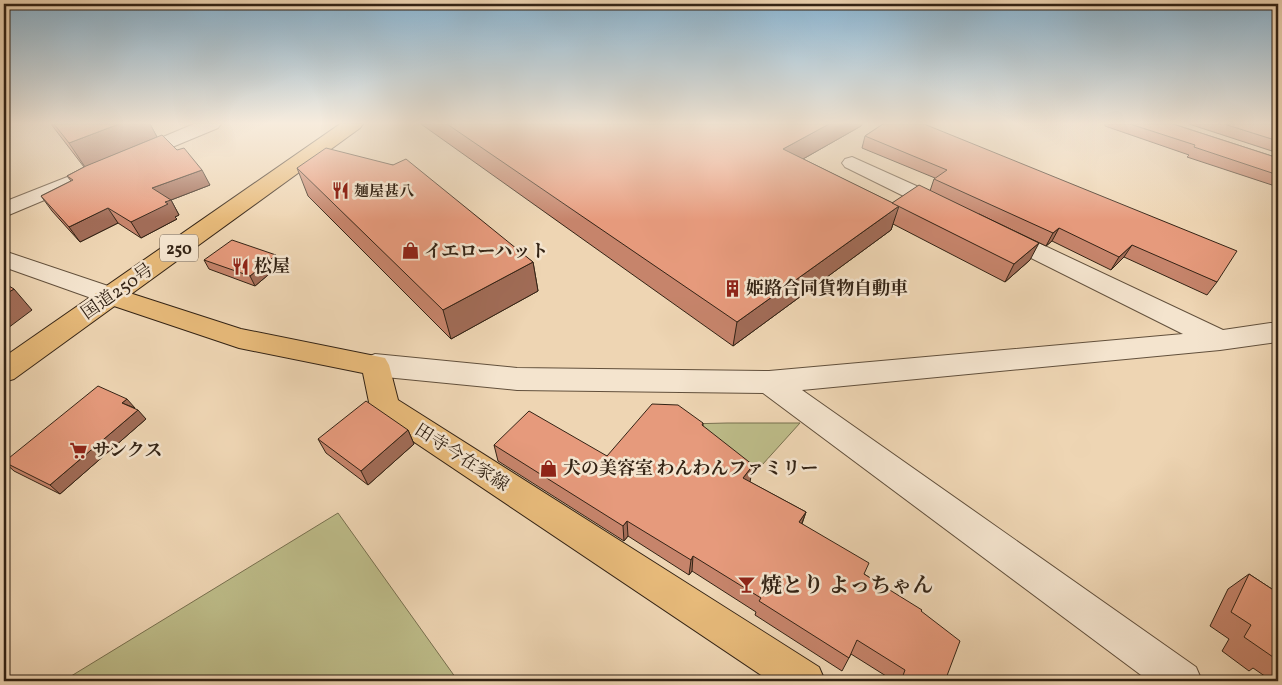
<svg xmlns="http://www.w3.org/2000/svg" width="1282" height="685" font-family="Vollkorn,'Noto Serif JP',serif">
  <rect width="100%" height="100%" fill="#eed5b3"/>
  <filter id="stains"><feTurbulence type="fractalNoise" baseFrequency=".004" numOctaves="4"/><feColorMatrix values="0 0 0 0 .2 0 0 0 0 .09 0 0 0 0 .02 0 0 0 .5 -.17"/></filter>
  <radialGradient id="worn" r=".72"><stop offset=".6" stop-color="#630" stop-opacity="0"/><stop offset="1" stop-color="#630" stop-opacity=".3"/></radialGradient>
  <g fill="#bdbc89" stroke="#78704f">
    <path d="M727,423H800L753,475L686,424Z"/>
    <path d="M338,513L458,681H63Z"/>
  </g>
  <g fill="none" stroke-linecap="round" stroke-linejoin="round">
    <defs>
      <g id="minor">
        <path d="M194,124H221L218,128L141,160L134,162L127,160L124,156L127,152Z"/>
        <path d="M852,157L952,202L955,207L952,212L944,214L936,212L845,167L842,163L845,159Z"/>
        <path d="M85,170L92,172L96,176L92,180L4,217V202Z"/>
        <path d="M1001,227L1009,229L1223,330L1278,322V342L1220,350L802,390L1196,667L1202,681H1149L763,393L517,390L375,376L365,372L361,365L365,358L375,354L517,368L769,371L1183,334L993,239L989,234L993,229Z"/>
        <path d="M4,251L120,290L124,296L120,302L111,305L4,267Z"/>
      </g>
      <path id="major" d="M111,287L241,329L385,358L389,365L398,400L819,667L825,681H770L374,415L370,407L363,373L239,348L102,302L98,296L102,290Z"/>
      <path id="highway" d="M340,124H363L360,128L14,379L4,382V357Z"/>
    </defs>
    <use href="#minor" stroke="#62503c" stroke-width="2"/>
    <use href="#major" stroke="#332315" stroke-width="2"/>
    <use href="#highway" stroke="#332315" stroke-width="2"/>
    <use href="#minor" fill="#f4e4ce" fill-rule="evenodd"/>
    <use href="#major" fill="#e7ba7a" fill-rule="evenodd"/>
    <use href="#highway" fill="#e7ba7a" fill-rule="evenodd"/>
  </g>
  <g fill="#c6846b" stroke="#332315">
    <path d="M51,124H150L157,137L210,185L171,200L179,215L175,217L177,219L141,238L118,223L80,242L52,211L41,196L71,181L67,176L84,167Z"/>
    <path d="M421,124H862L861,126L803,159L892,203L930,191L934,179L935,178L862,148L865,136L883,124L1217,282L1207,295L1124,257L1111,270L1052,241L1046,246L979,214L1030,260L1005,282L893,224L891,230L733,346Z"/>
    <path d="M1105,124H1173L1278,158V187L1187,157L1189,155L1105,126Z"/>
    <path d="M1189,124H1274L1278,125V153Z"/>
    <path d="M393,165L533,262L538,291L451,339L308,196L297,168Z"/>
    <path d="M204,260L281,264L255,286L209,269Z"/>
    <path d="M134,408L146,419L60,494L14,471L4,462Z"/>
    <path d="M703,423V426L750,482L806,512L802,524L864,574L921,611L945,681H894L851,654L842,671L755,615L756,612L692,571L689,575L628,536L624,541L498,461L494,445L607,456Z"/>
    <path d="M408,430L414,444L368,485L326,453L318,439Z"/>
    <path d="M1249,574L1278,593V681H1272L1253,668L1249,671L1222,651L1229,639L1210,626L1228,589Z"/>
  </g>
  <g fill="#a16c57" stroke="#332315">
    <path d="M119,124H150L157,137L85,167L69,143Z"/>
    <path d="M829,124H862L861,126L780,172L783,149Z"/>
    <path d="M202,170L210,185L171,200L179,215L175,217L177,219L141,238L131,222L152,188Z"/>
    <path d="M899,206L891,230L733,346L737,322Z"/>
    <path d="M108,208L118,223L80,242L69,227Z"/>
    <path d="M1059,228L1052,241L1046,246L1053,233Z"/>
    <path d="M1039,243L1030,260L1005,282L1014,264Z"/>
    <path d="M1132,245L1124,257L1111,270L1119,257Z"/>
    <path d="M276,255L281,264L255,286L250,276Z"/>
    <path d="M533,262L538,291L451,339L443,310Z"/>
    <path d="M14,289L32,310L4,331V295Z"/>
    <path d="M127,399L135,408L122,403Z"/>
    <path d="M138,410L146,419L60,494L50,485Z"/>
    <path d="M408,430L414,444L368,485L361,471Z"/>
    <path d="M753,465L750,482L740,495L743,478Z"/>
    <path d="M806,512L800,528L799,522Z"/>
    <path d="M627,521L628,536L624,541L623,526Z"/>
    <path d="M693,556L692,571L689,575L691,560Z"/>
  </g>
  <g fill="#e69a7c" stroke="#332315">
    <path d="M54,124H119L69,143Z"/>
    <path d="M447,124H829L783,149L899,206L737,322Z"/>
    <path d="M883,124H924L1237,251L1217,282L1132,245L1119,257L1059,228L1053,233L934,179L947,170L865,136Z"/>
    <path d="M1130,124H1173L1278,158V175L1194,147L1195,145Z"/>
    <path d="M1224,124H1274L1278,125V141Z"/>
    <path d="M162,135L177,150L184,148L202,170L152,188L171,200L165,202L168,204L131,222L108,208L69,227L41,196L73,180L67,176L86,166Z"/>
    <path d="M326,148L393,165L406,159L533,262L443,310L297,168Z"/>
    <path d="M919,185L1039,243L1014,264L892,203Z"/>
    <path d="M232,240L276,255L250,276L204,260Z"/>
    <path d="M4,283L14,289L4,295Z"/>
    <path d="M98,386L127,399L122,403L138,410L50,485L4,462Z"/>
    <path d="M366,401L408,430L361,471L318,439Z"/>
    <path d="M652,404L678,405L703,423L702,425L753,465L743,478L806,512L799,522L869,563L864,574L922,610L921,611L960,641L945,681H901L905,670L857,640L849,658L759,601L761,598L693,556L691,560L627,521L623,526L494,445L529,411L607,456Z"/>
    <path d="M1249,574L1278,593V656L1274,653L1273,657L1244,637L1251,625L1231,612Z"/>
  </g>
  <linearGradient id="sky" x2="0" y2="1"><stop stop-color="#89b5d3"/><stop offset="0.56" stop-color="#f7ecdd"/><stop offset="1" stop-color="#f7ecdd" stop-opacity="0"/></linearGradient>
  <rect width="1282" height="220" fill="url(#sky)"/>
  <defs>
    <symbol id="restaurant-bare" viewBox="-9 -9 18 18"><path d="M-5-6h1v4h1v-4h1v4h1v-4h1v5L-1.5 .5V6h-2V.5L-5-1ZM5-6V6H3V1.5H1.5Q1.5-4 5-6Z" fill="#8f2418" stroke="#f4e4ce" stroke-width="2.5" paint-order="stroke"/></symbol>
    <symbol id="shop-bare" viewBox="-9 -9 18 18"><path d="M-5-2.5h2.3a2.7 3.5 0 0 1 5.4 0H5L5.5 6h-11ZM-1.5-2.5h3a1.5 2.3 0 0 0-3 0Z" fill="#8f2418" stroke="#f4e4ce" stroke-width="2.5" paint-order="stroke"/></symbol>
    <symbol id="building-bare" viewBox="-9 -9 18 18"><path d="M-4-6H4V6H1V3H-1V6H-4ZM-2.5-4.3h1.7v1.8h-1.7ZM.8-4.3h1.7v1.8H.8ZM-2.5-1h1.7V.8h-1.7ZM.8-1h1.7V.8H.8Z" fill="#8f2418" stroke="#f4e4ce" stroke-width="2.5" paint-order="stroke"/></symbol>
    <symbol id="supermarket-bare" viewBox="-9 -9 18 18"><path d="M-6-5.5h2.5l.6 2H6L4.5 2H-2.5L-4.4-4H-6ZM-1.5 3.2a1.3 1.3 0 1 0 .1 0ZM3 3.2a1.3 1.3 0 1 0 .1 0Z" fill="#8f2418" stroke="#f4e4ce" stroke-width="2.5" paint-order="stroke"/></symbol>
    <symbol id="bar-bare" viewBox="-9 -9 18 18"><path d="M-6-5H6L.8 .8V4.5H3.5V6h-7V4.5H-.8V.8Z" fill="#8f2418" stroke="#f4e4ce" stroke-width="2.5" paint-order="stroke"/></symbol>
  </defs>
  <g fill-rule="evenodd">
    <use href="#restaurant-bare" x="328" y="178" width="25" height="25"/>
    <use href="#shop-bare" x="398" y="238" width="25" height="25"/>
    <use href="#restaurant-bare" x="228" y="254" width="25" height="25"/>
    <use href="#building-bare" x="720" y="276" width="25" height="25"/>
    <use href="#supermarket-bare" x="66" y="438" width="25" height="25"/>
    <use href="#shop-bare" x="536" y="456" width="25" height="25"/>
    <use href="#bar-bare" x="734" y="572" width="25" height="25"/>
  </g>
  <g text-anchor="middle" stroke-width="5" stroke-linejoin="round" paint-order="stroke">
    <g font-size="15" font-weight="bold" fill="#332315" stroke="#f4e4ce" text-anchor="start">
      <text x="354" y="196">麺屋甚八</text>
    </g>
    <rect fill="#f4e4ce" stroke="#6d5d4c" stroke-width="1" x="160" y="234.5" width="38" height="27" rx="4"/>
    <g font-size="16" font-weight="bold" fill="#332315">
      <text x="179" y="254">250</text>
    </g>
    <g font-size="18" font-weight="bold" fill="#332315" stroke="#f4e4ce" text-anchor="start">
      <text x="424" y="257">イエローハット</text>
      <text x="254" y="272">松屋</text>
      <text x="746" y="294">姫路合同貨物自動車</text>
      <text x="92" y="456">サンクス</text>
      <text x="563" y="474">犬の美容室 わんわんファミリー</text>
    </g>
    <g font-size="18" fill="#332315" stroke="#f4e4ce">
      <text transform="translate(117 291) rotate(-35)" y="6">国道250号</text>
      <text transform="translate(462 457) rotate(33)" y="6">田寺今在家線</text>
    </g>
    <g font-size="21" font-weight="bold" fill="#332315" stroke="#f4e4ce" text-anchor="start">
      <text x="761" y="592">焼とり よっちゃん</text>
    </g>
  </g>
  <rect width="1282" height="685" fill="none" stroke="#eed5b3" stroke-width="20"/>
  <rect x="5" y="5" width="1272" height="675" fill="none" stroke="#332315" stroke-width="2.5"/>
  <rect x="10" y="10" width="1262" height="665" fill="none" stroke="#332315"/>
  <rect width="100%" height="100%" filter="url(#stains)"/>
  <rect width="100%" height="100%" fill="url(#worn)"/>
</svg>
